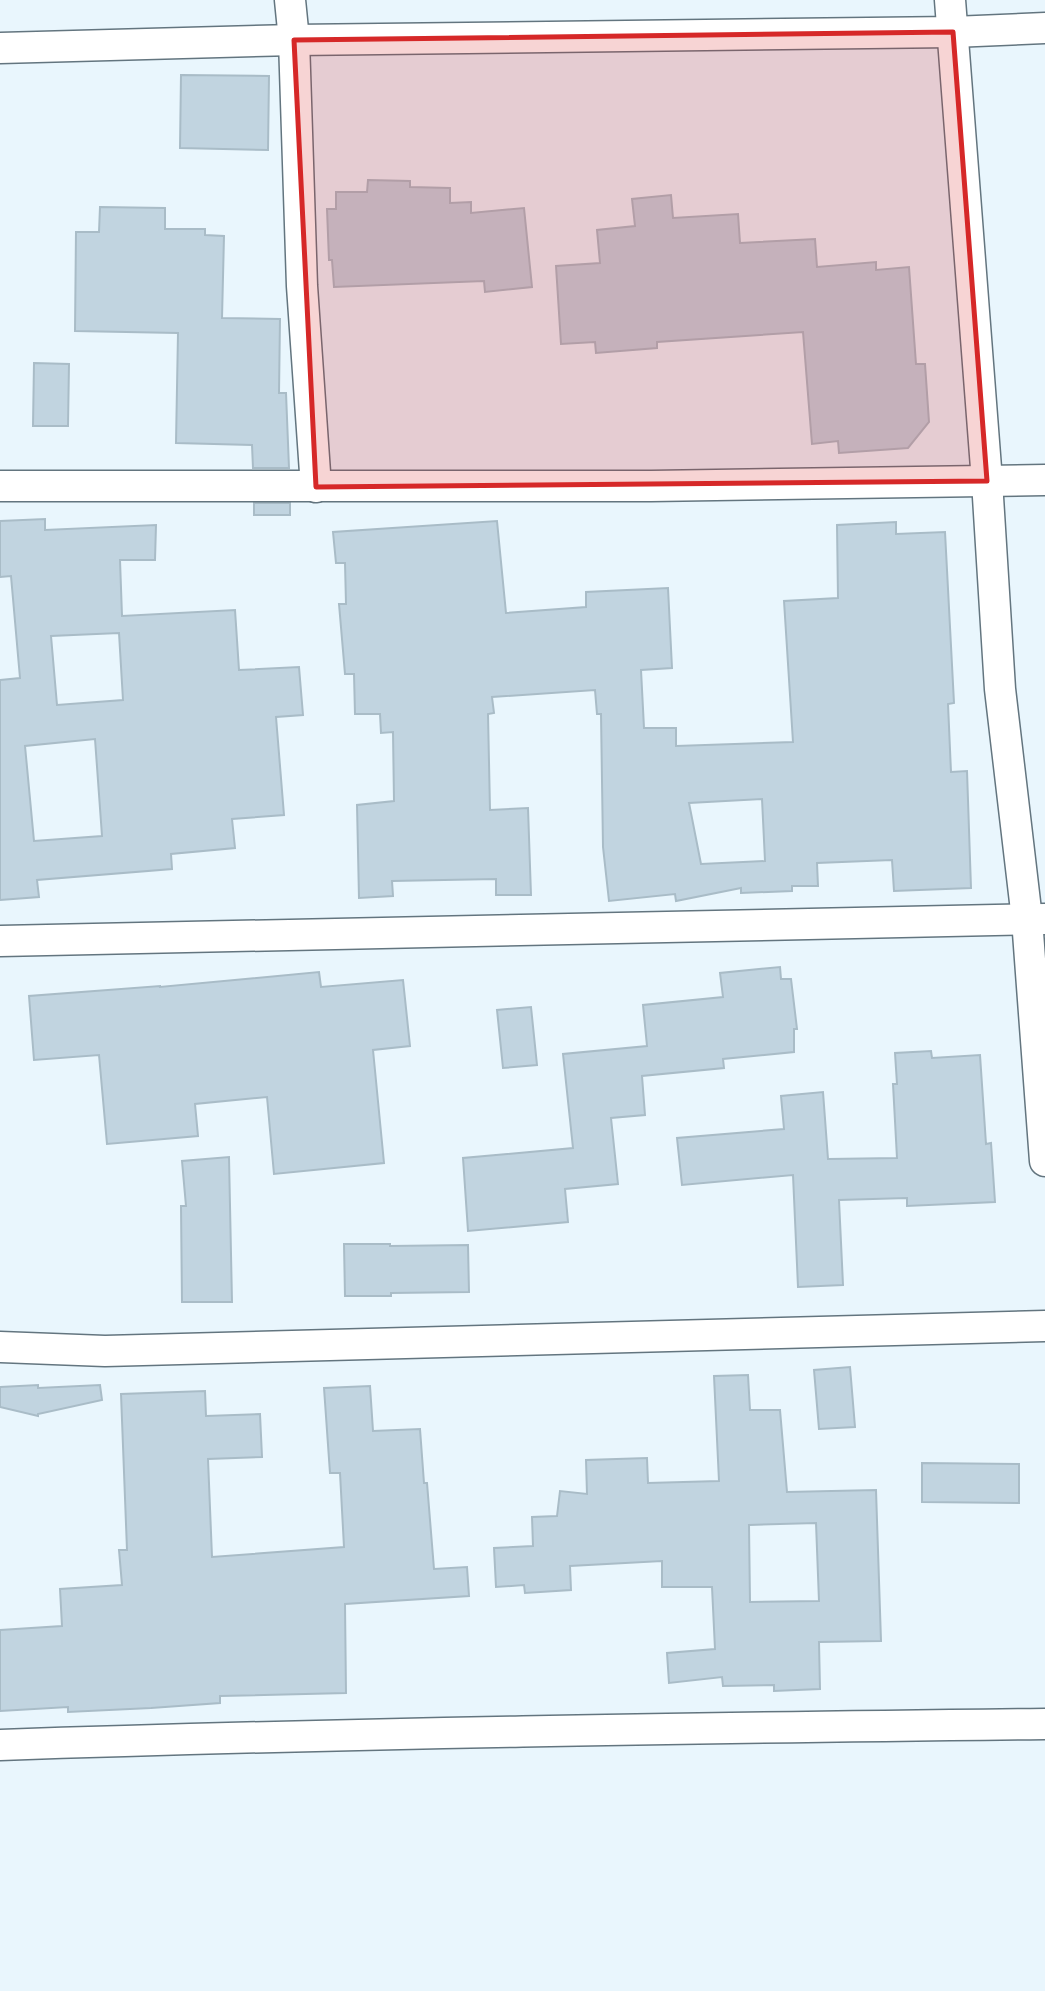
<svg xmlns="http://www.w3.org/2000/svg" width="1045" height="1991" font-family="Raleway,sans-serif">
  <rect width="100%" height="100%" fill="#e9f6fd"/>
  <g fill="#c1d4e0" stroke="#a9bcc7" stroke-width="2" fill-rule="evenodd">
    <path d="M181,75L269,76L268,150L180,148Z"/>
    <path d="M368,180L410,181V187L450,188V203L471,202V213L524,208L532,287L485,292L484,281L334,287L332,260H329L327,209H336V192H367Z"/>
    <path d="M671,195L673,218L738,214L740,243L815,239L817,267L876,262V270L909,267L916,364H925L929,422L908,448L839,453L838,441L812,444L803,332L657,342V348L596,353L595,342L561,344L556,266L600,263L597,230L635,226L632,199Z"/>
    <path d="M100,207L165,208V229H205V235L224,236L222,318L280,319L279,393H286L289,468H253L252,445L176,443L178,333L75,331L76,232H99Z"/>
    <path d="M34,363L69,364L68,426H33Z"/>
    <rect x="254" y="503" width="36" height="12"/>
    <path d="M45,519V530L156,525L155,560H120L122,616L235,610L239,670L299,667L303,715L276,717L284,815L232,819L235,848L171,854L172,869L37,880L39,897L0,900V680L20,678L11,576L0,577V521ZM119,633L123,700L57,705L51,636ZM95,739L102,836L34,841L25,746Z"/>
    <path d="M497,521L506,613L586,607V592L668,588L672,668L641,670L644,728H676V746L793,742L784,601L838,598L837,525L896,522V534L945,532L954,703L948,704L951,772L967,771L971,888L894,891L892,860L817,863L818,886H792V891L741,893V888L676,901L675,894L609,901L603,847L601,714H597L595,690L492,697L494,713L488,714L490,810L528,808L531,895H496V879L392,881L393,896L359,898L357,805L394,801L393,732L381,733L380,714H355L354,674H345L339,604H346L345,563H336L333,532ZM762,799L765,861L701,864L689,803Z"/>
    <path d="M780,967L781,979H791L797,1029H794V1052L723,1059L724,1068L642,1076L645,1115L611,1118L618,1184L565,1189L568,1222L468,1231L463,1158L573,1148L563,1054L647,1046L643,1005L723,997L720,973Z"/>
    <path d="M319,972L321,987L403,980L410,1046L373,1050L384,1163L274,1174L267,1097L195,1104L198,1136L107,1144L99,1055L34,1060L29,996L160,986V987Z"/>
    <path d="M531,1007L537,1065L503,1068L497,1010Z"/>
    <path d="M931,1051L932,1058L980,1055L986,1144L991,1143L995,1202L907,1206V1198L839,1200L843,1285L798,1287L793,1175L682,1185L677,1138L784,1129L781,1096L823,1092L828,1159L897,1158L893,1084H897L895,1053Z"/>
    <path d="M229,1157L232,1302H182L181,1206H186L182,1161Z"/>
    <path d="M344,1244H390V1246L468,1245L469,1292L391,1293V1296H345Z"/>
    <path d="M850,1367L855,1427L819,1429L814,1370Z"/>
    <path d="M748,1375L750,1410H780L787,1492L876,1490L881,1641L819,1642L820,1689L774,1691V1685L723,1686L722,1677L669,1683L667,1653L715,1649L712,1587H662V1561L570,1566L571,1590L525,1593L524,1585L496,1587L494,1548L533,1546L532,1517L557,1516L560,1491L587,1494L586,1460L647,1458L648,1483L719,1481L714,1376ZM816,1523L819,1601L750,1602L749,1525Z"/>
    <path d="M38,1385V1388L100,1385L102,1400L38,1414V1416L0,1407V1387Z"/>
    <path d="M370,1386L373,1431L420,1429L424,1483H427L434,1569L467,1567L469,1596L345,1604L346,1693L220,1696V1703L151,1708L68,1712V1707L0,1711V1630L62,1626L60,1589L122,1585L119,1550H127L121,1394L205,1391L206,1416L260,1414L262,1457L208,1459L212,1557L344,1547L340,1473H330L324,1388Z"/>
    <path d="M922,1463L1019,1464V1503L922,1502Z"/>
  </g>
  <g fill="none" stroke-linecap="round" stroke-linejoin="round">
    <defs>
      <g id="minor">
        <path d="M290,0L294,40L302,286L316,487"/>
        <path d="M950,0L987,481L1000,689L1027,919L1045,1161"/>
        <path d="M0,48L294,40L953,32L1045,28"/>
        <path d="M0,486H651L1045,480"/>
        <path d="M0,941L1045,919"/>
        <path d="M0,1347L105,1351L1045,1326"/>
        <path d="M0,1745C348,1733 697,1728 1045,1724"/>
      </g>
    </defs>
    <use href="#minor" stroke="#63757f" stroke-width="33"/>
    <use href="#minor" stroke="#fff" stroke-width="30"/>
  </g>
  <path fill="#d62828" fill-opacity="0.2" stroke="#d62828" stroke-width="5" stroke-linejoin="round" d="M953,32L987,481L316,487L294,40Z"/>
</svg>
